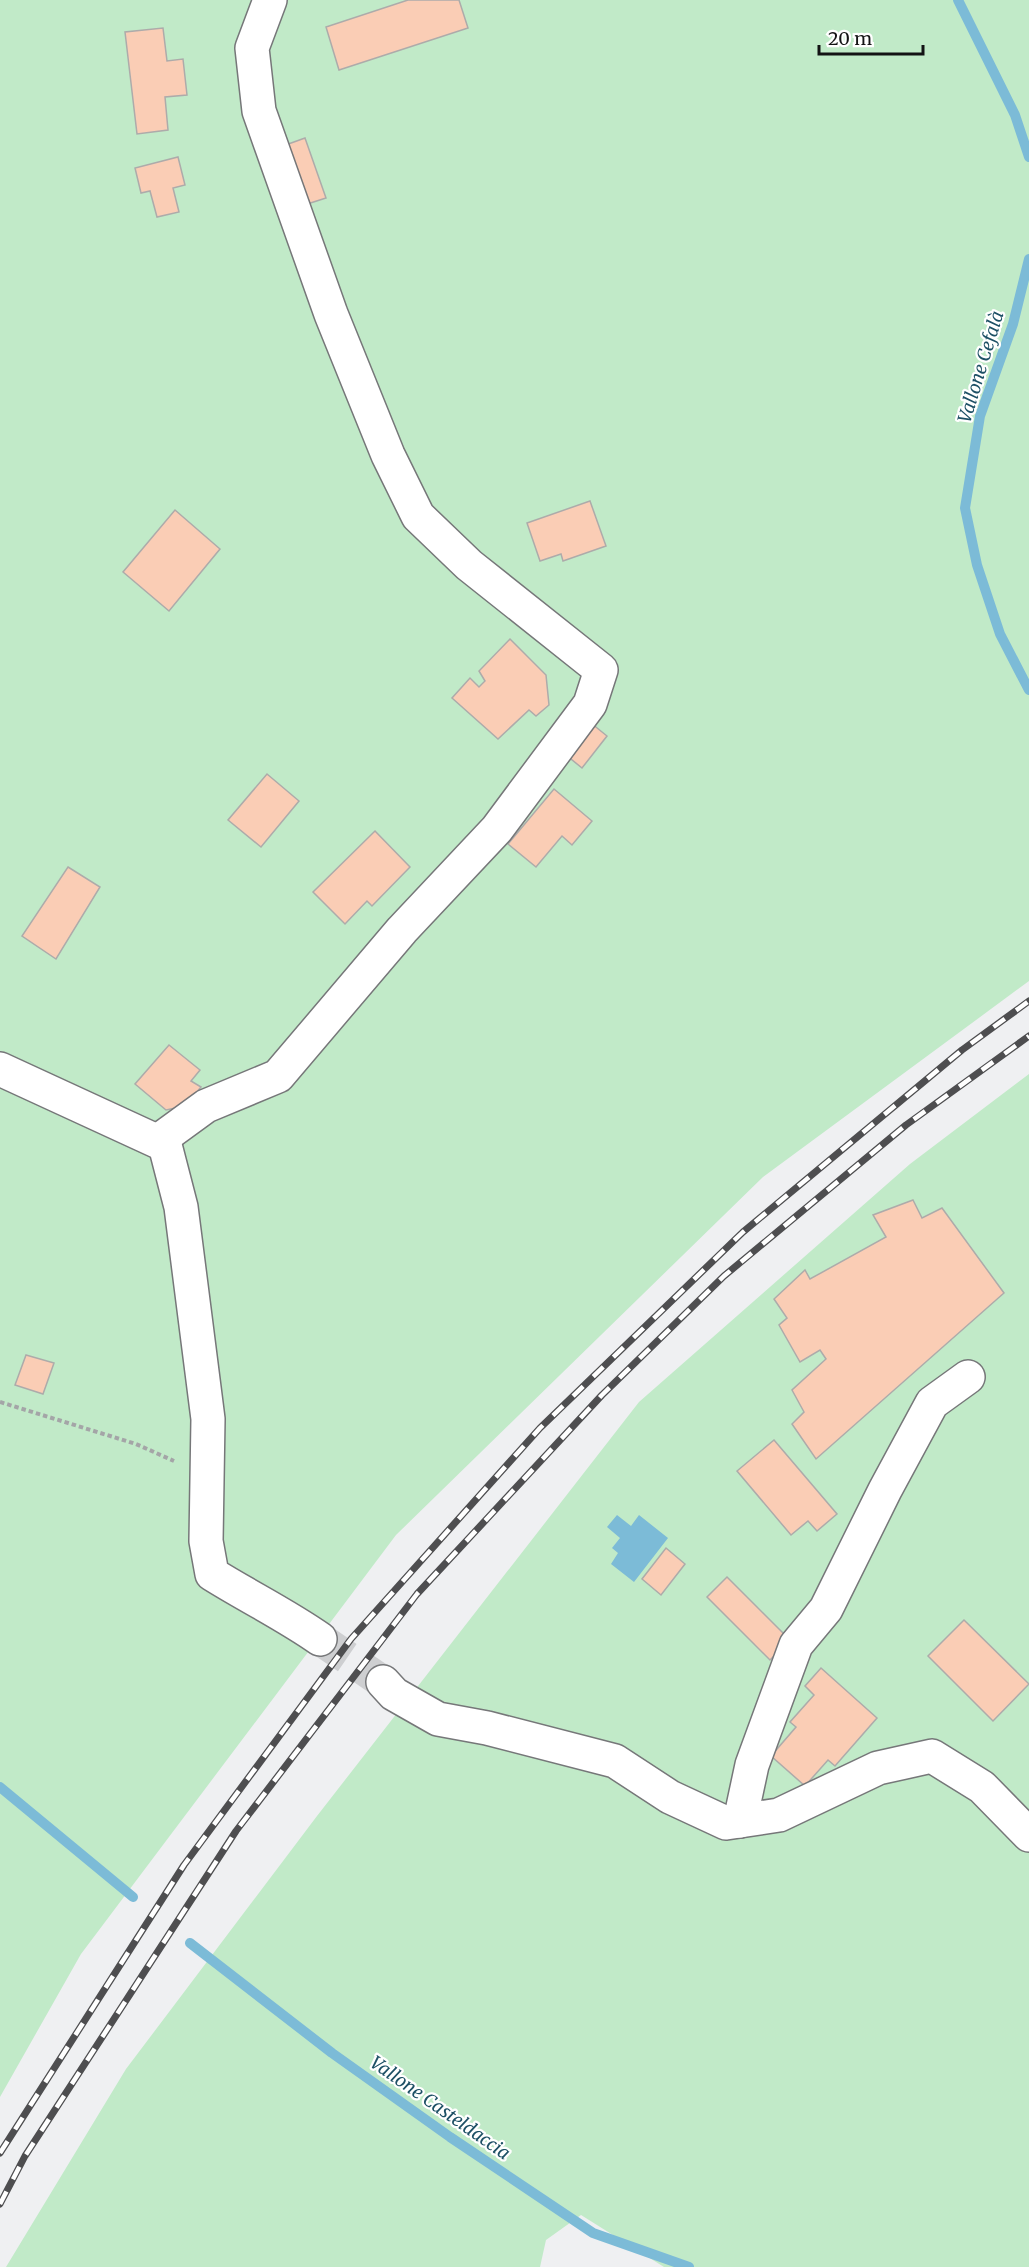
<svg xmlns="http://www.w3.org/2000/svg" width="1029" height="2267" font-family="Merriweather,serif">
  <rect width="100%" height="100%" fill="#eff0f2"/>
  <g fill="#c1eac8">
    <path d="M0,0H1029V981L763,1177L396,1535L81,1954L0,2097Z"/>
    <path d="M1029,1074V2267H664L581,2215L546,2240L540,2267H6L126,2069L317,1816L639,1402L910,1164Z"/>
  </g>
  <path fill="#7cbbd7" d="M617,1515L631,1526L639,1515L668,1538L634,1582L611,1564L618,1553L612,1548L620,1538L607,1527Z"/>
  <g fill="none" stroke-linecap="round" stroke-linejoin="round">
    <g stroke="#7cbbd7" stroke-width="10">
      <path d="M958,0L1015,115L1029,157"/>
      <path d="M1029,259L1013,324L980,416L965,508L977,565L1000,634L1029,690"/>
      <path d="M0,1787L133,1897"/>
      <path d="M190,1943L332,2053L450,2137L593,2233L689,2267"/>
    </g>
  </g>
  <g fill="#facdb5" stroke="#adabaa" stroke-width="1.5">
    <path d="M408,0H459L468,28L339,70L326,27Z"/>
    <path d="M163,28L167,61L183,59L187,95L165,97L168,130L137,134L125,32Z"/>
    <path d="M305,138L326,198L301,206L280,147Z"/>
    <path d="M178,157L185,185L173,188L179,212L157,217L150,191L141,193L135,168Z"/>
    <path d="M590,501L606,546L563,561L561,554L540,561L527,523Z"/>
    <path d="M175,510L220,549L169,611L123,572Z"/>
    <path d="M510,639L546,675L549,705L536,716L529,710L498,739L452,698L470,678L479,687L485,681L479,671Z"/>
    <path d="M586,719L607,736L582,768L561,751Z"/>
    <path d="M267,774L299,801L261,847L228,820Z"/>
    <path d="M554,789L592,821L572,845L562,836L536,867L508,844Z"/>
    <path d="M375,831L410,867L372,906L367,901L345,924L313,892Z"/>
    <path d="M68,867L100,887L56,959L22,936Z"/>
    <path d="M169,1045L200,1070L191,1081L201,1087L185,1106L166,1110L135,1084Z"/>
    <path d="M913,1200L922,1218L942,1208L1004,1293L816,1459L792,1424L804,1412L792,1390L826,1359L820,1350L800,1362L779,1325L787,1318L774,1299L805,1270L810,1279L886,1237L873,1215Z"/>
    <path d="M26,1355L54,1363L43,1394L15,1385Z"/>
    <path d="M774,1440L837,1514L817,1531L808,1521L791,1535L737,1471Z"/>
    <path d="M666,1548L685,1564L661,1595L642,1579Z"/>
    <path d="M727,1577L790,1640L770,1660L707,1597Z"/>
    <path d="M964,1620L1029,1684L993,1721L928,1656Z"/>
    <path d="M821,1668L877,1718L835,1766L828,1760L805,1786L771,1756L796,1727L790,1722L814,1695L805,1686Z"/>
  </g>
  <g fill="none" stroke-linecap="round" stroke-linejoin="round">
    <path stroke="#cecfd1" stroke-width="33" stroke-dasharray="33 16" stroke-linecap="butt" d="M320,1639L383,1682"/>
    <defs>
      <g id="minor">
        <path d="M158,1141L206,1106L278,1076L402,930L497,829L590,704L601,670L469,565L418,516L388,455L331,314L259,111L252,48L270,0"/>
        <path d="M740,1821L752,1765L796,1645L826,1609L885,1490L932,1403L968,1377"/>
      </g>
      <g id="tertiary">
        <path d="M0,1069L165,1145L181,1207L208,1419L206,1541L212,1574C247,1596 286,1615 320,1639"/>
        <path d="M383,1682L394,1694L438,1719L487,1728L615,1761L670,1797L726,1823L779,1815L878,1768L932,1756L982,1787L1029,1835"/>
      </g>
    </defs>
    <use href="#minor" stroke="#767779" stroke-width="36"/>
    <use href="#tertiary" stroke="#767779" stroke-width="36"/>
    <path stroke="#a4a5a7" stroke-width="4" stroke-dasharray="4.5 3" stroke-linecap="butt" d="M0,1402L136,1444L174,1461"/>
    <use href="#minor" stroke="#fff" stroke-width="33"/>
    <use href="#tertiary" stroke="#fff" stroke-width="33"/>
    <defs>
      <g id="rail">
        <path d="M0,2153L184,1865L351,1639L540,1428L743,1232L962,1050L1029,1001"/>
        <path d="M0,2204L25,2156L236,1831L417,1594L602,1395L724,1276L906,1125L1029,1036"/>
      </g>
    </defs>
    <use href="#rail" stroke="#4e4e50" stroke-width="7"/>
    <use href="#rail" stroke="#fff" stroke-width="4.5" stroke-dasharray="14" stroke-linecap="butt"/>
  </g>
  <g text-anchor="middle" stroke-width="4.5" stroke-linejoin="round" paint-order="stroke">
    <g font-size="18" font-style="italic" fill="#1d5065" stroke="#fff">
      <text transform="translate(981 367) rotate(-73)" y="6">Vallone Cefalà</text>
      <text transform="translate(440 2108) rotate(35)" y="6">Vallone Casteldaccia</text>
    </g>
  </g>
  <path d="M819 45v9h104v-9" fill="none" stroke="#131314" stroke-width="3"/>
  <text x="828" y="45" font-size="18" fill="#131314" stroke="#ffffff" stroke-width="4.5" paint-order="stroke">20 m</text>
</svg>
